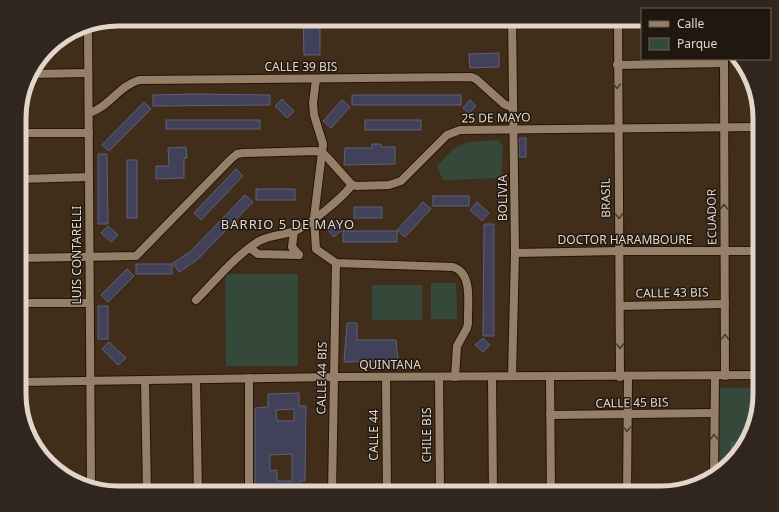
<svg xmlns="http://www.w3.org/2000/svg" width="779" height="512" font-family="'Noto Sans',sans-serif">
  <rect width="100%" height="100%" fill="#402d1a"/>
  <g fill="#35493a">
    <path d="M498,140L503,146L501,178L443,180L437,166C462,139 461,143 498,140Z"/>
    <path d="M225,274H298V366H226Z"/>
    <path d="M431,283H456L457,319H431Z"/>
    <rect x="372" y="285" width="50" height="35"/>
    <path d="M717,388H760V400L743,449L718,473Z"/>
  </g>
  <g fill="#42415a" stroke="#60607a" fill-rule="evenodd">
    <path d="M303,19H320V55H304Z"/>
    <path d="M499,53V67L470,68L469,54Z"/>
    <path d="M194,94L270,95V105L153,106V95Z"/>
    <rect x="352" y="95" width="109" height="10"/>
    <path d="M282,99L294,111L287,118L275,106Z"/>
    <path d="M342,100L350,107L331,128L323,121Z"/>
    <path d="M470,100L476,106L469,113L463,108Z"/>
    <path d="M144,102L151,109L109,151L102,145Z"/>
    <rect x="166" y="120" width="94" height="9"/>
    <rect x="365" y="120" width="56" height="10"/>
    <rect x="519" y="138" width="7" height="19"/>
    <path d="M372,144H381V147H395V164L344,165L345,148H372Z"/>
    <path d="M186,147L187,158H184V178L156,179V166H169L168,148Z"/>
    <path d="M98,154H107L108,224H98Z"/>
    <rect x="127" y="160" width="10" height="58"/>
    <path d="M236,169L243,176L201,220L194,213Z"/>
    <rect x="256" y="189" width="39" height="11"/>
    <path d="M245,195L253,202L197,260L179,272L173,263L190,252Z"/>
    <rect x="433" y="196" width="36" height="10"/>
    <path d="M423,202L431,209L405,237L397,230Z"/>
    <path d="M477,202L489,213L482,221L470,210Z"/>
    <rect x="354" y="207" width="28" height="11"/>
    <path d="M334,221L342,230L334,237L326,228Z"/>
    <path d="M484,224H494V336H483Z"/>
    <path d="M108,226L118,235L111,242L101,233Z"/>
    <rect x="343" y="231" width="54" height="11"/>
    <rect x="136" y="264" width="36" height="10"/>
    <path d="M127,269L134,276L108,302L101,295Z"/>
    <rect x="98" y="306" width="10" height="33"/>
    <path d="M347,323H357V340H396L398,361L344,362Z"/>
    <path d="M483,338L490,345L483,352L475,345Z"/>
    <path d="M109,342L126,358L118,365L102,349Z"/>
    <path d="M299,393V406H306L305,481H300V493H268V486H255V408L268,407V394ZM294,409V421H277L276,410ZM292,454V481H277V470L270,471V455Z"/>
    <path d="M732,443H744V447L731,460Z"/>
  </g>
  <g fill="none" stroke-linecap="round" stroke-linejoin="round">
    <defs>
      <g id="minor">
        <path d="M512,19L515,253L512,376"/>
        <path d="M618,19L620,377"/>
        <path d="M88,25L91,485"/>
        <path d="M724,59L725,376"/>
        <path d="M617,65L724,63"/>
        <path d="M29,74L88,73"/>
        <path d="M316,79L313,103L314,115L323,144L314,218L316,249L336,263L453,267C474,273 467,306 468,323L467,328L457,346L455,377"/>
        <path d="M89,113C109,107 119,86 139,80L471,77L476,79L504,104L513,108"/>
        <path d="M20,133H89"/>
        <path d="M20,179L89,177"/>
        <path d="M294,231L292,247L299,255"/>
        <path d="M250,248L258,254L299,255"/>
        <path d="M515,253L619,251H760"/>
        <path d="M20,258L136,256L231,159L237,154L243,153L316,151L323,153L327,157L352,185L357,186L389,185L401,181L447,135L460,130L760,127"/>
        <path d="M196,300C216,280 235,256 259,241C270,235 284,235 295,231C311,224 342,198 352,185"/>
        <path d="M20,303H89"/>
        <path d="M620,306L725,304"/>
        <path d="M439,377L440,493"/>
        <path d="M550,377L551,493"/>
        <path d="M386,378L387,493"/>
        <path d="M492,378L493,493"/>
        <path d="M145,380L147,493"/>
        <path d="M196,380L198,493"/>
        <path d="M20,382L334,377L760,375"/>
        <path d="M550,415L714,413"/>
        <path d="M714,476L715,376"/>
        <path d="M249,493V378"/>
        <path d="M332,493L336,263"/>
        <path d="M627,493L628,376"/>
      </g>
    </defs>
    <use href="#minor" stroke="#261503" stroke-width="10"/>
    <use href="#minor" stroke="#957f69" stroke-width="8"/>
  </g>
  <defs><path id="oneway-chevron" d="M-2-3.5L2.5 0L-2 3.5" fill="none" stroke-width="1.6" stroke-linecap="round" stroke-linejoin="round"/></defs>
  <g stroke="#493b2e">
    <use href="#oneway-chevron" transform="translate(617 86) rotate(90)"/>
    <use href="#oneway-chevron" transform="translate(724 207) rotate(-91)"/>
    <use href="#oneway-chevron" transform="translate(619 216) rotate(89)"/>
    <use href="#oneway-chevron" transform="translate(725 337) rotate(-90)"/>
    <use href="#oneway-chevron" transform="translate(620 346) rotate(90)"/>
    <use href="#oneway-chevron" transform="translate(627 429) rotate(90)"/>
    <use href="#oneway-chevron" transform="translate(714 437) rotate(-90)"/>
  </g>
  <g text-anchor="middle" stroke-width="3" stroke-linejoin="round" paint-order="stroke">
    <g font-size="12" fill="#e2d6ca" stroke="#20170f">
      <text x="301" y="71">CALLE 39 BIS</text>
      <text transform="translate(496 118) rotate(-1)" y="4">25 DE MAYO</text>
      <text transform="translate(503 198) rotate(-90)" y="4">BOLIVIA</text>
      <text transform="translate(606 198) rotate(-91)" y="4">BRASIL</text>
      <text transform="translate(712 217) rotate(-91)" y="4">ECUADOR</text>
      <text x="625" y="244">DOCTOR HARAMBOURE</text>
      <text transform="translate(77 255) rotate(-90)" y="4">LUIS CONTARELLI</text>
      <text transform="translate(672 293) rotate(-1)" y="4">CALLE 43 BIS</text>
      <text x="390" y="369">QUINTANA</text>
      <text transform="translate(322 378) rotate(-89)" y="4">CALLE 44 BIS</text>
      <text transform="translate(632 403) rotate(-1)" y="4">CALLE 45 BIS</text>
      <text transform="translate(374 435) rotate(-90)" y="4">CALLE 44</text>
      <text transform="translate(427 435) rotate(-90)" y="4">CHILE BIS</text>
    </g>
    <g font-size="13" letter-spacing="1" fill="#e2d6ca" stroke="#20170f">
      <text x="288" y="229">BARRIO 5 DE MAYO</text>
    </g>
  </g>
  <path d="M0 0H779V512H0ZM118 26H661A92 92 0 0 1 753 118V394A92 92 0 0 1 661 486H118A92 92 0 0 1 26 394V118A92 92 0 0 1 118 26Z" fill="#30261e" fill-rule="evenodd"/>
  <path fill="none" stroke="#e2d6ca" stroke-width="5" d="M118 26H661A92 92 0 0 1 753 118V394A92 92 0 0 1 661 486H118A92 92 0 0 1 26 394V118A92 92 0 0 1 118 26Z"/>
  <rect x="641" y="8" width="130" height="52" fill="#20170f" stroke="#6e635a"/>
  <rect x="649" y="21" width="20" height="6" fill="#957f69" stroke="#6e635a"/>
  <text x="677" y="28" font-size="12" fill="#e2d6ca">Calle</text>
  <rect x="649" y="38" width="20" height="12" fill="#35493a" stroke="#6e635a"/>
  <text x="677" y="48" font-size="12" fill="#e2d6ca">Parque</text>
</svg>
